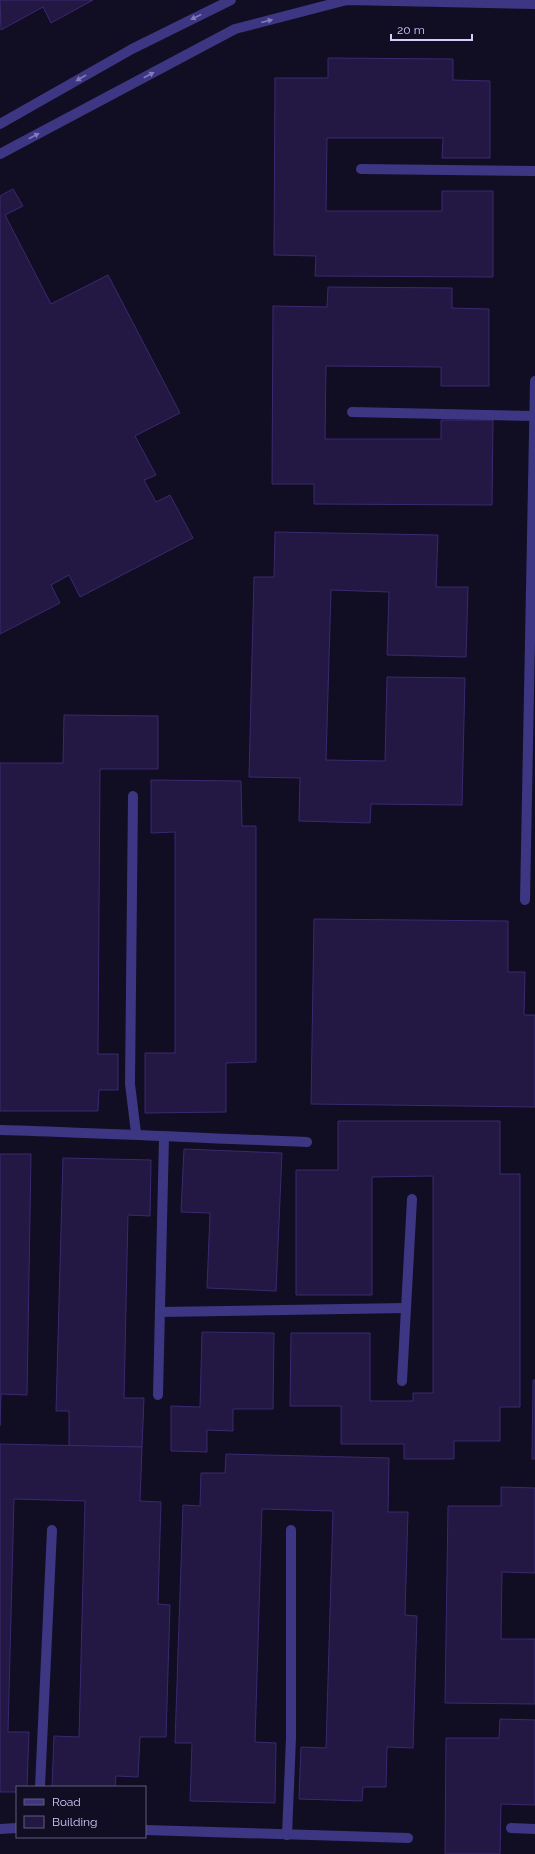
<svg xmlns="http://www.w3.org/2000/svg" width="535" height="1854" font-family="Raleway,sans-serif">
  <rect width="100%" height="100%" fill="#110d22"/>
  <g fill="#231843" stroke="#3b2970">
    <path d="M0,0H93L51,23L43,7L1,30Z"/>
    <path d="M328,58L453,59V80L490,81V158H442L443,138H327L326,211H442V191H493V277L315,276L316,256L274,255L275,78H328Z"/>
    <path d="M13,189L23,206L5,215L51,304L108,275L180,413L135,436L156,475L144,480L156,502L170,495L193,538L80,597L69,575L51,585L60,603L0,634V196Z"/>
    <path d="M328,287L452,288V308L489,309V386H441V367L326,366L325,439H441V420H493L492,505L314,504V484H272L273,306L327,307Z"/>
    <path d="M275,532L438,535L436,587H468L466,657L387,655L389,592L331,590L326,760L385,761L387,677L465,678L462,805L371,804L370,823L299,821L300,778L249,777L254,577H274Z"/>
    <path d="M64,715L158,716V769H100L98,1054H118V1090H99L98,1111H0V763H63Z"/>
    <path d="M151,780L241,781L242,826H256V1062L226,1063V1112L145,1113V1053H175V832L151,833Z"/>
    <path d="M314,919L508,921V972H525L524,1015H535V1107L311,1104Z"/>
    <path d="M338,1121H500V1174H520V1407H500V1441H454V1459H404V1444H341V1406H290L291,1333H370V1401H413V1393H433V1176L372,1177V1295H296V1170H338Z"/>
    <path d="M184,1149L282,1153L276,1291L207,1288L210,1213L181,1212Z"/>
    <path d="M0,1154H31L27,1395L1,1394L0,1426Z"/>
    <path d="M63,1158L151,1160L150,1216L128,1215L124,1398H144L142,1447L69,1446V1411H56Z"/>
    <path d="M202,1332L274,1333L273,1409H233V1431L207,1430V1452L171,1451V1406L200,1407Z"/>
    <path d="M533,1380H535V1459H532Z"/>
    <path d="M0,1444L142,1447L140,1501L161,1502L158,1604L170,1605L166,1737H140L138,1777L116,1776L115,1787H52L54,1736L79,1737L85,1501L14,1499L8,1732H29L27,1787H17V1792H0Z"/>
    <path d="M226,1454L389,1458L388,1512H408L405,1615L417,1616L413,1748L387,1747L386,1787H363L362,1801L299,1799L301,1747L326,1748L333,1511L262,1509L255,1742L276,1743L275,1803L190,1801L192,1743H175L183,1505L200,1506L201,1473H225Z"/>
    <path d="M501,1487L535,1488V1573L502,1572L501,1639H535V1704L445,1703L448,1506H501Z"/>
    <path d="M500,1719L535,1720V1805L501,1804L500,1854H445L446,1738H499Z"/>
  </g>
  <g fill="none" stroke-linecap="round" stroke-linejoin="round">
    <g stroke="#3d3682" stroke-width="10">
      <path d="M0,124L132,49L231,0"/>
      <path d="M0,154L235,29L347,0L535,4"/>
      <path d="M361,169L535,171"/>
      <path d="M352,412L535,416"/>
      <path d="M133,796L130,1084L136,1133"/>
      <path d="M525,900L535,381"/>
      <path d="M0,1130C102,1133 204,1138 307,1142"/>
      <path d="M160,1312L405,1308"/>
      <path d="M402,1381L412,1199"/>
      <path d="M158,1395L164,1137"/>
      <path d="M40,1787L52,1530"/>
      <path d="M511,1828L535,1829"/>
      <path d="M0,1829L17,1828"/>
      <path d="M145,1830L408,1838"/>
      <path d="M287,1835L291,1738V1530"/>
    </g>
  </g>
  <defs><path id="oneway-solid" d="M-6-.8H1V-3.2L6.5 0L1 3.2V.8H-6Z"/></defs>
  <g fill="#827aba">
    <use href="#oneway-solid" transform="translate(196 17) rotate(154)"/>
    <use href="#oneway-solid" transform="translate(267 21) rotate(-14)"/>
    <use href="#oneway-solid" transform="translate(149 75) rotate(-28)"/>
    <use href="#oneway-solid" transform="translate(81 78) rotate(150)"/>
    <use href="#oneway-solid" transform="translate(34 136) rotate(-28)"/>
  </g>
  <rect x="16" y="1786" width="130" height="52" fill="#110d22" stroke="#605a7a"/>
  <rect x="24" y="1799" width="20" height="6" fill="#3d3682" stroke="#605a7a"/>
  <text x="52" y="1806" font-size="12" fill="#d6cdff">Road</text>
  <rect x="24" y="1816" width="20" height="12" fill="#231843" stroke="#605a7a"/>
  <text x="52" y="1826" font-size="12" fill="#d6cdff">Building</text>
  <path d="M391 34v6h81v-6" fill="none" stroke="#d6cdff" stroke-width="2"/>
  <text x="397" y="34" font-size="12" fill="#d6cdff" stroke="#110d22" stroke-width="3" paint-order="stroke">20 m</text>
</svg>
